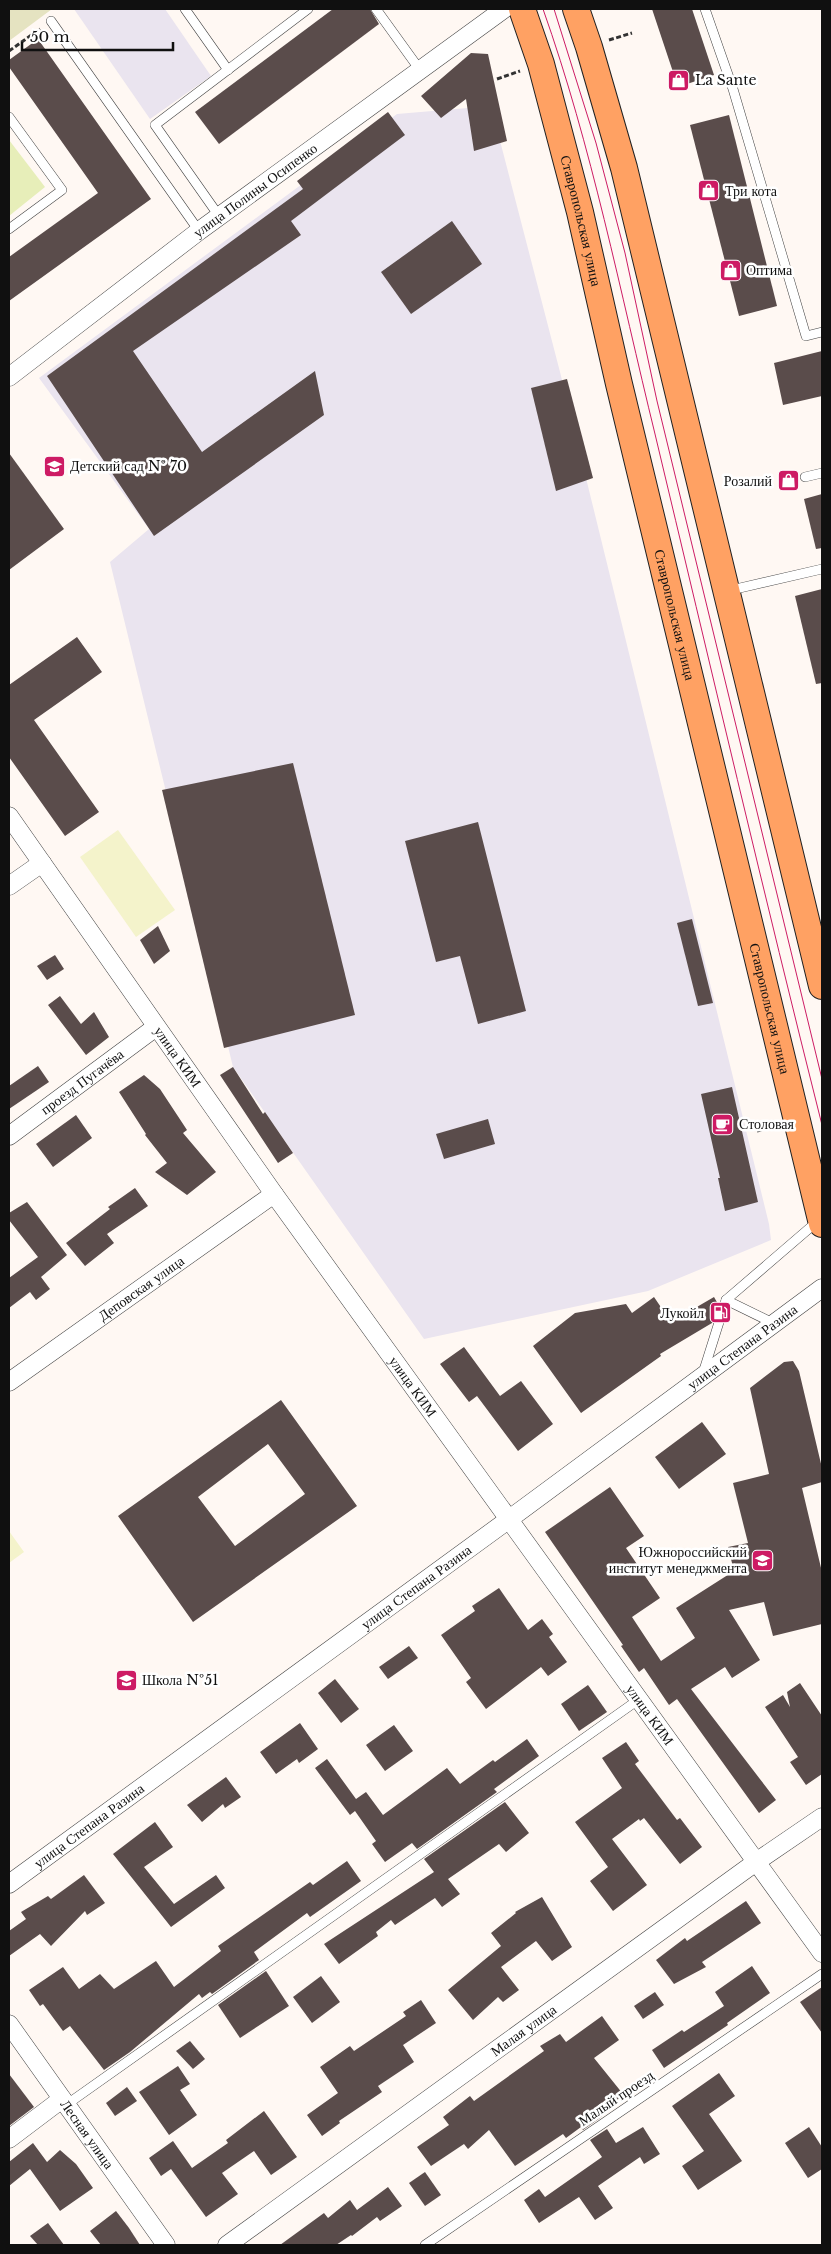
<svg xmlns="http://www.w3.org/2000/svg" width="831" height="2254" font-family="'Libre Baskerville',serif">
  <rect width="100%" height="100%" fill="#fff8f3"/>
  <g fill="#eae4ef">
    <path d="M74,9H165L211,76L150,119Z"/>
    <path d="M491,106L560,372L769,1224L771,1240L648,1291L424,1339L233,1067L110,562L149,529L39,378L397,114Z"/>
  </g>
  <path fill="#e7eeb9" d="M9,140L45,187L9,216Z"/>
  <path fill="#e5e3c1" d="M9,9H52L9,41Z"/>
  <g fill="#f4f3cb">
    <path d="M118,830L175,910L136,937L80,857Z"/>
    <path d="M9,1531L24,1552L9,1563Z"/>
  </g>
  <g fill="#5a4c4b" fill-rule="evenodd">
    <path d="M333,9H370L379,24L219,144L195,112Z"/>
    <path d="M652,9H692L714,75L678,87Z"/>
    <path d="M38,39L151,199L9,301V257L98,193L9,67V60Z"/>
    <path d="M471,53L488,54L507,141L474,151L466,99L441,118L421,96Z"/>
    <path d="M388,112L405,135L291,221L301,235L133,351L202,452L315,371L324,415L154,536L47,376L303,189L297,181Z"/>
    <path d="M729,115L777,306L739,316L690,125Z"/>
    <path d="M452,221L482,264L411,314L381,272Z"/>
    <path d="M822,351V396L783,405L774,363Z"/>
    <path d="M567,379L593,478L556,491L531,388Z"/>
    <path d="M9,453L64,529L9,570Z"/>
    <path d="M822,494V548L816,549L804,499Z"/>
    <path d="M822,589V683L816,684L795,596Z"/>
    <path d="M77,637L102,672L34,720L99,812L65,836L9,757V685Z"/>
    <path d="M293,763L355,1015L224,1048L162,790Z"/>
    <path d="M478,822L526,1011L478,1024L460,956L436,962L405,841Z"/>
    <path d="M692,919L713,1003L698,1006L677,923Z"/>
    <path d="M158,926L170,951L154,964L140,940Z"/>
    <path d="M55,955L64,969L47,980L37,966Z"/>
    <path d="M60,996L81,1024L94,1012L109,1037L86,1055L48,1005Z"/>
    <path d="M38,1066L49,1082L9,1109V1086Z"/>
    <path d="M233,1067L263,1114L265,1112L293,1153L278,1163L220,1075Z"/>
    <path d="M144,1075L160,1089L187,1130L183,1133L216,1172L187,1195L155,1172L167,1163L145,1135L146,1134L119,1092Z"/>
    <path d="M732,1087L758,1202L725,1211L718,1178H720L701,1094Z"/>
    <path d="M76,1115L92,1138L53,1167L36,1144Z"/>
    <path d="M488,1119L495,1144L444,1159L436,1134Z"/>
    <path d="M135,1188L148,1206L107,1234L114,1243L85,1266L66,1243L110,1209L108,1207Z"/>
    <path d="M27,1202L67,1255L41,1277L50,1289L36,1300L30,1292L9,1308V1278L38,1257L9,1220V1213Z"/>
    <path d="M654,1297L671,1322L714,1297L718,1304L712,1323L660,1354L661,1356L581,1413L533,1346L575,1313L626,1304L632,1313Z"/>
    <path d="M464,1347L500,1396L521,1381L553,1424L518,1451L477,1396L469,1402L440,1364Z"/>
    <path d="M793,1361L799,1371L822,1468V1482L802,1488L822,1572V1624L773,1636L764,1602L729,1610L760,1660L732,1678L725,1667L691,1689L776,1800L759,1813L677,1699L669,1705L644,1668L639,1672L621,1646L623,1645L545,1532L610,1487L644,1536L626,1548L660,1598L632,1617L661,1661L695,1638L676,1608L734,1571L728,1547L748,1543L733,1483L769,1474L750,1388L784,1362Z"/>
    <path d="M281,1400L357,1506L193,1622L118,1516ZM268,1444L305,1494L235,1546L198,1497Z"/>
    <path d="M702,1422L726,1454L679,1489L655,1457Z"/>
    <path d="M499,1588L528,1630L542,1619L553,1634L549,1637L567,1662L548,1676L541,1667L486,1709L466,1682L471,1678L441,1635L475,1611L472,1606Z"/>
    <path d="M409,1646L418,1658L388,1679L379,1667Z"/>
    <path d="M335,1679L359,1709L341,1723L318,1693Z"/>
    <path d="M800,1683L822,1716V1774L806,1785L790,1762L798,1757L765,1707L783,1695L790,1707L787,1692Z"/>
    <path d="M588,1685L607,1712L579,1731L561,1704Z"/>
    <path d="M300,1723L318,1749L299,1763L297,1759L276,1774L260,1752Z"/>
    <path d="M394,1725L413,1751L385,1771L366,1745Z"/>
    <path d="M527,1739L539,1756L494,1789L497,1792L417,1849L412,1843L385,1862L372,1844L376,1841L355,1811L350,1815L315,1768L327,1759L356,1799L366,1792L383,1815L447,1768L460,1784L493,1760L495,1762Z"/>
    <path d="M626,1742L639,1761L635,1764L677,1820L680,1818L702,1847L680,1864L644,1818L640,1821L639,1819L612,1839L647,1885L613,1911L590,1881L608,1867L575,1822L622,1788L602,1758Z"/>
    <path d="M226,1777L241,1797L225,1808L223,1804L202,1822L187,1805Z"/>
    <path d="M505,1802L529,1833L506,1852L499,1844L448,1879L460,1894L442,1907L435,1898L395,1925L391,1920L376,1932L378,1936L339,1964L324,1944L434,1872L424,1859Z"/>
    <path d="M155,1822L173,1847L144,1867L174,1904L216,1875L225,1888L171,1927L113,1854Z"/>
    <path d="M347,1861L361,1881L310,1917L307,1913L254,1952L259,1960L212,1994L210,1992L202,1998L199,1994L130,2052L104,2070L70,2026L63,2031L43,2004L40,2006L29,1990L63,1967L79,1989L100,1974L114,1989L156,1961L174,1987L221,1951L218,1946L310,1882L313,1885Z"/>
    <path d="M84,1875L105,1903L87,1915L85,1911L51,1946L40,1934L9,1956V1931L26,1919L21,1912L48,1896L51,1899Z"/>
    <path d="M542,1897L572,1947L552,1961L536,1941L501,1967L519,1990L503,2002L498,1997L473,2020L448,1990L501,1946L491,1933L516,1913L515,1912Z"/>
    <path d="M746,1901L761,1923L702,1962L706,1967L674,1984L656,1960L685,1938L687,1941Z"/>
    <path d="M752,1966L770,1993L727,2023L728,2025L664,2068L652,2050L682,2030L684,2032L724,2006L715,1992Z"/>
    <path d="M266,1971L289,2006L240,2038L218,2005Z"/>
    <path d="M321,1976L340,2002L312,2023L293,1997Z"/>
    <path d="M822,1987V2033L800,2002Z"/>
    <path d="M655,1992L664,2005L643,2019L634,2006Z"/>
    <path d="M421,2000L436,2023L403,2045L414,2062L378,2086L382,2092L339,2121L340,2123L322,2136L307,2115L338,2093L320,2067L350,2046L354,2051L406,2016L403,2012Z"/>
    <path d="M602,2016L619,2040L594,2058L623,2094L600,2118L583,2130L581,2127L566,2138L563,2134L515,2166L489,2130L468,2149L464,2144L431,2166L417,2147L449,2125L443,2117L470,2096L474,2101L520,2068L544,2051L540,2046L560,2034L566,2042Z"/>
    <path d="M190,2041L205,2059L193,2069L176,2051Z"/>
    <path d="M178,2066L190,2084L180,2090L197,2115L169,2135L139,2092Z"/>
    <path d="M719,2073L735,2096L709,2114L742,2161L698,2190L682,2166L704,2151L672,2106Z"/>
    <path d="M9,2074L34,2107L9,2126Z"/>
    <path d="M127,2087L137,2101L115,2116L106,2103Z"/>
    <path d="M264,2111L297,2157L271,2175L254,2151L222,2173L238,2194L206,2217L171,2169L161,2176L149,2158L173,2141L192,2168L228,2143L226,2140Z"/>
    <path d="M643,2127L660,2154L644,2164L640,2157L598,2186L613,2208L595,2220L579,2197L539,2223L524,2200L539,2189L545,2197L602,2157L590,2140L607,2129L616,2143Z"/>
    <path d="M809,2127L822,2147V2169L808,2178L785,2143Z"/>
    <path d="M33,2143L47,2162L60,2150L76,2164L93,2188L60,2211L30,2169L9,2186V2162Z"/>
    <path d="M425,2172L441,2195L425,2206L409,2183Z"/>
    <path d="M388,2187L402,2206L380,2221L377,2217L352,2236L351,2235L336,2245H280L324,2213L328,2218L350,2200L357,2210Z"/>
    <path d="M116,2211L129,2228L140,2245H101L90,2231Z"/>
    <path d="M48,2223L64,2245H38L30,2236Z"/>
  </g>
  <g fill="none" stroke-linecap="round" stroke-linejoin="round">
    <defs>
      <g id="service">
        <path d="M185,9L228,70"/>
        <path d="M376,9L420,70"/>
        <path d="M705,9L733,89L806,336L822,332"/>
        <path d="M51,21L199,231"/>
        <path d="M9,117L62,190L9,229"/>
        <path d="M219,216L155,125L308,9"/>
        <path d="M805,477L822,473"/>
        <path d="M727,591L822,569"/>
        <path d="M726,1300L773,1323"/>
        <path d="M703,1373L726,1300L819,1220"/>
        <path d="M66,2105L638,1700"/>
        <path d="M425,2245L822,1974"/>
      </g>
      <g id="minor">
        <path id="s1" d="M9,377L199,231L504,9"/>
        <path id="s2" d="M9,816L274,1194L822,1953"/>
        <path d="M9,886L42,863"/>
        <path id="s3" d="M9,1136L156,1027"/>
        <path id="s4" d="M9,1382L274,1194"/>
        <path id="s5" d="M9,1884L508,1520L822,1288"/>
        <path id="s6" d="M9,2024L166,2245"/>
        <path d="M9,2139L62,2099"/>
        <path id="s7" d="M227,2245L756,1862L822,1817"/>
      </g>
      <g id="primary">
        <path id="s8" d="M522,9L541,64L580,212L619,384L822,1224"/>
        <path d="M576,9L589,47L624,168L822,986"/>
      </g>
    </defs>
    <use href="#service" stroke="#434343" stroke-width="10"/>
    <use href="#minor" stroke="#434343" stroke-width="19"/>
    <use href="#primary" stroke="#212121" stroke-width="28"/>
    <g stroke="#323232" stroke-width="3" stroke-dasharray="5 2.5" stroke-linecap="butt">
      <path d="M609,40L632,33"/>
      <path d="M9,51L40,29"/>
      <path d="M497,79L520,71"/>
      <path d="M757,1131L775,1126"/>
    </g>
    <use href="#service" stroke="#fff" stroke-width="9"/>
    <use href="#minor" stroke="#fff" stroke-width="18"/>
    <use href="#primary" stroke="#ffa163" stroke-width="26"/>
    <g stroke="#cd1b64" stroke-width="1">
      <path d="M543,9C592,147 620,291 655,434C710,664 764,895 822,1125"/>
      <path d="M554,9L596,143L625,253L657,401L822,1079"/>
    </g>
  </g>
  <defs>
    <symbol id="shop-square" viewBox="-11 -11 22 22"><rect x="-9" y="-9" width="18" height="18" rx="4" fill="#cd1b64" stroke="#fff"/><path d="M-5-2.5h2.3a2.7 3.5 0 0 1 5.4 0H5L5.5 6h-11ZM-1.5-2.5h3a1.5 2.3 0 0 0-3 0Z" fill="#fff"/></symbol>
    <symbol id="school-square" viewBox="-11 -11 22 22"><rect x="-9" y="-9" width="18" height="18" rx="4" fill="#cd1b64" stroke="#fff"/><path d="M0-5L7-2L0 1L-7-2ZM-4 1L0 2.5L4 1V4Q0 6-4 4Z" fill="#fff"/></symbol>
    <symbol id="cafe-square" viewBox="-11 -11 22 22"><rect x="-9" y="-9" width="18" height="18" rx="4" fill="#cd1b64" stroke="#fff"/><path d="M-5.5-4.5H6V0H3Q3 3.5 0 3.5H-2.5Q-5.5 3.5-5.5 0ZM3-3.2v2h1.7v-2ZM-6 4.5H4V6H-6Z" fill="#fff"/></symbol>
    <symbol id="fuel-square" viewBox="-11 -11 22 22"><rect x="-9" y="-9" width="18" height="18" rx="4" fill="#cd1b64" stroke="#fff"/><path d="M-5.5-6h7V0h2V4h1.3V-2.5L3-4.5l.8-.8L6-3V5H2.5V1h-1V6h-7ZM-4.2-4.7v3.2H.2V-4.7Z" fill="#fff"/></symbol>
    <symbol id="university-square" viewBox="-11 -11 22 22"><rect x="-9" y="-9" width="18" height="18" rx="4" fill="#cd1b64" stroke="#fff"/><path d="M0-5L7-2L0 1L-7-2ZM-4 1L0 2.5L4 1V4Q0 6-4 4Z" fill="#fff"/></symbol>
  </defs>
  <g fill-rule="evenodd">
    <use href="#shop-square" x="666" y="68" width="25" height="25"/>
    <use href="#shop-square" x="696" y="178" width="25" height="25"/>
    <use href="#shop-square" x="718" y="258" width="25" height="25"/>
    <use href="#school-square" x="42" y="454" width="25" height="25"/>
    <use href="#shop-square" x="776" y="468" width="25" height="25"/>
    <use href="#cafe-square" x="710" y="1112" width="25" height="25"/>
    <use href="#fuel-square" x="708" y="1300" width="25" height="25"/>
    <use href="#university-square" x="750" y="1548" width="25" height="25"/>
    <use href="#school-square" x="114" y="1668" width="25" height="25"/>
  </g>
  <g text-anchor="middle" stroke-width="5" stroke-linejoin="round" paint-order="stroke">
    <g font-size="14" fill="#101010" stroke="#fff" text-anchor="start">
      <text x="695" y="85">La Sante</text>
      <text x="725" y="196">Три кота</text>
      <text x="746" y="275">Оптима</text>
      <text x="70" y="471">Детский сад № 70</text>
      <text x="772" y="486" text-anchor="end">Розалий</text>
      <text x="739" y="1129">Столовая</text>
      <text x="704" y="1318" text-anchor="end">Лукойл</text>
      <text x="747" y="1557" text-anchor="end">Южнороссийский<tspan x="747" dy="16">институт менеджмента</tspan></text>
      <text x="142" y="1685">Школа №51</text>
    </g>
    <g font-size="14" fill="#101010" stroke="#fff">
      <text dy="5" stroke="none"><textPath href="#s1" startOffset="309">улица Полины Осипенко</textPath></text>
      <text dy="5" stroke="none"><textPath href="#s8" startOffset="220">Ставропольская улица</textPath></text>
      <text dy="5" stroke="none"><textPath href="#s8" startOffset="625">Ставропольская улица</textPath></text>
      <text dy="5" stroke="none"><textPath href="#s8" startOffset="1030">Ставропольская улица</textPath></text>
      <text dy="5" stroke="none"><textPath href="#s2" startOffset="294">улица КИМ</textPath></text>
      <text dy="5" stroke="none"><textPath href="#s3" startOffset="91">проезд Пугачёва</textPath></text>
      <text dy="5" stroke="none"><textPath href="#s4" startOffset="162">Деповская улица</textPath></text>
      <text dy="5" stroke="none"><textPath href="#s5" startOffset="909">улица Степана Разина</textPath></text>
      <text dy="5" stroke="none"><textPath href="#s2" startOffset="699">улица КИМ</textPath></text>
      <text dy="5" stroke="none"><textPath href="#s5" startOffset="504">улица Степана Разина</textPath></text>
      <text dy="5" stroke="none"><textPath href="#s2" startOffset="1104">улица КИМ</textPath></text>
      <text dy="5" stroke="none"><textPath href="#s5" startOffset="99">улица Степана Разина</textPath></text>
      <text dy="5" stroke="none"><textPath href="#s7" startOffset="366">Малая улица</textPath></text>
      <text transform="translate(616 2098) rotate(-34)" y="5">Малый проезд</text>
      <text dy="5" stroke="none"><textPath href="#s6" startOffset="135">Лесная улица</textPath></text>
    </g>
  </g>
  <rect width="831" height="2254" fill="none" stroke="#101010" stroke-width="20"/>
  <path d="M22 42v8h151v-8" fill="none" stroke="#101010" stroke-width="2.5"/>
  <text x="30" y="42" font-size="15" fill="#101010" stroke="#ffffff" stroke-width="4" paint-order="stroke">50 m</text>
</svg>
